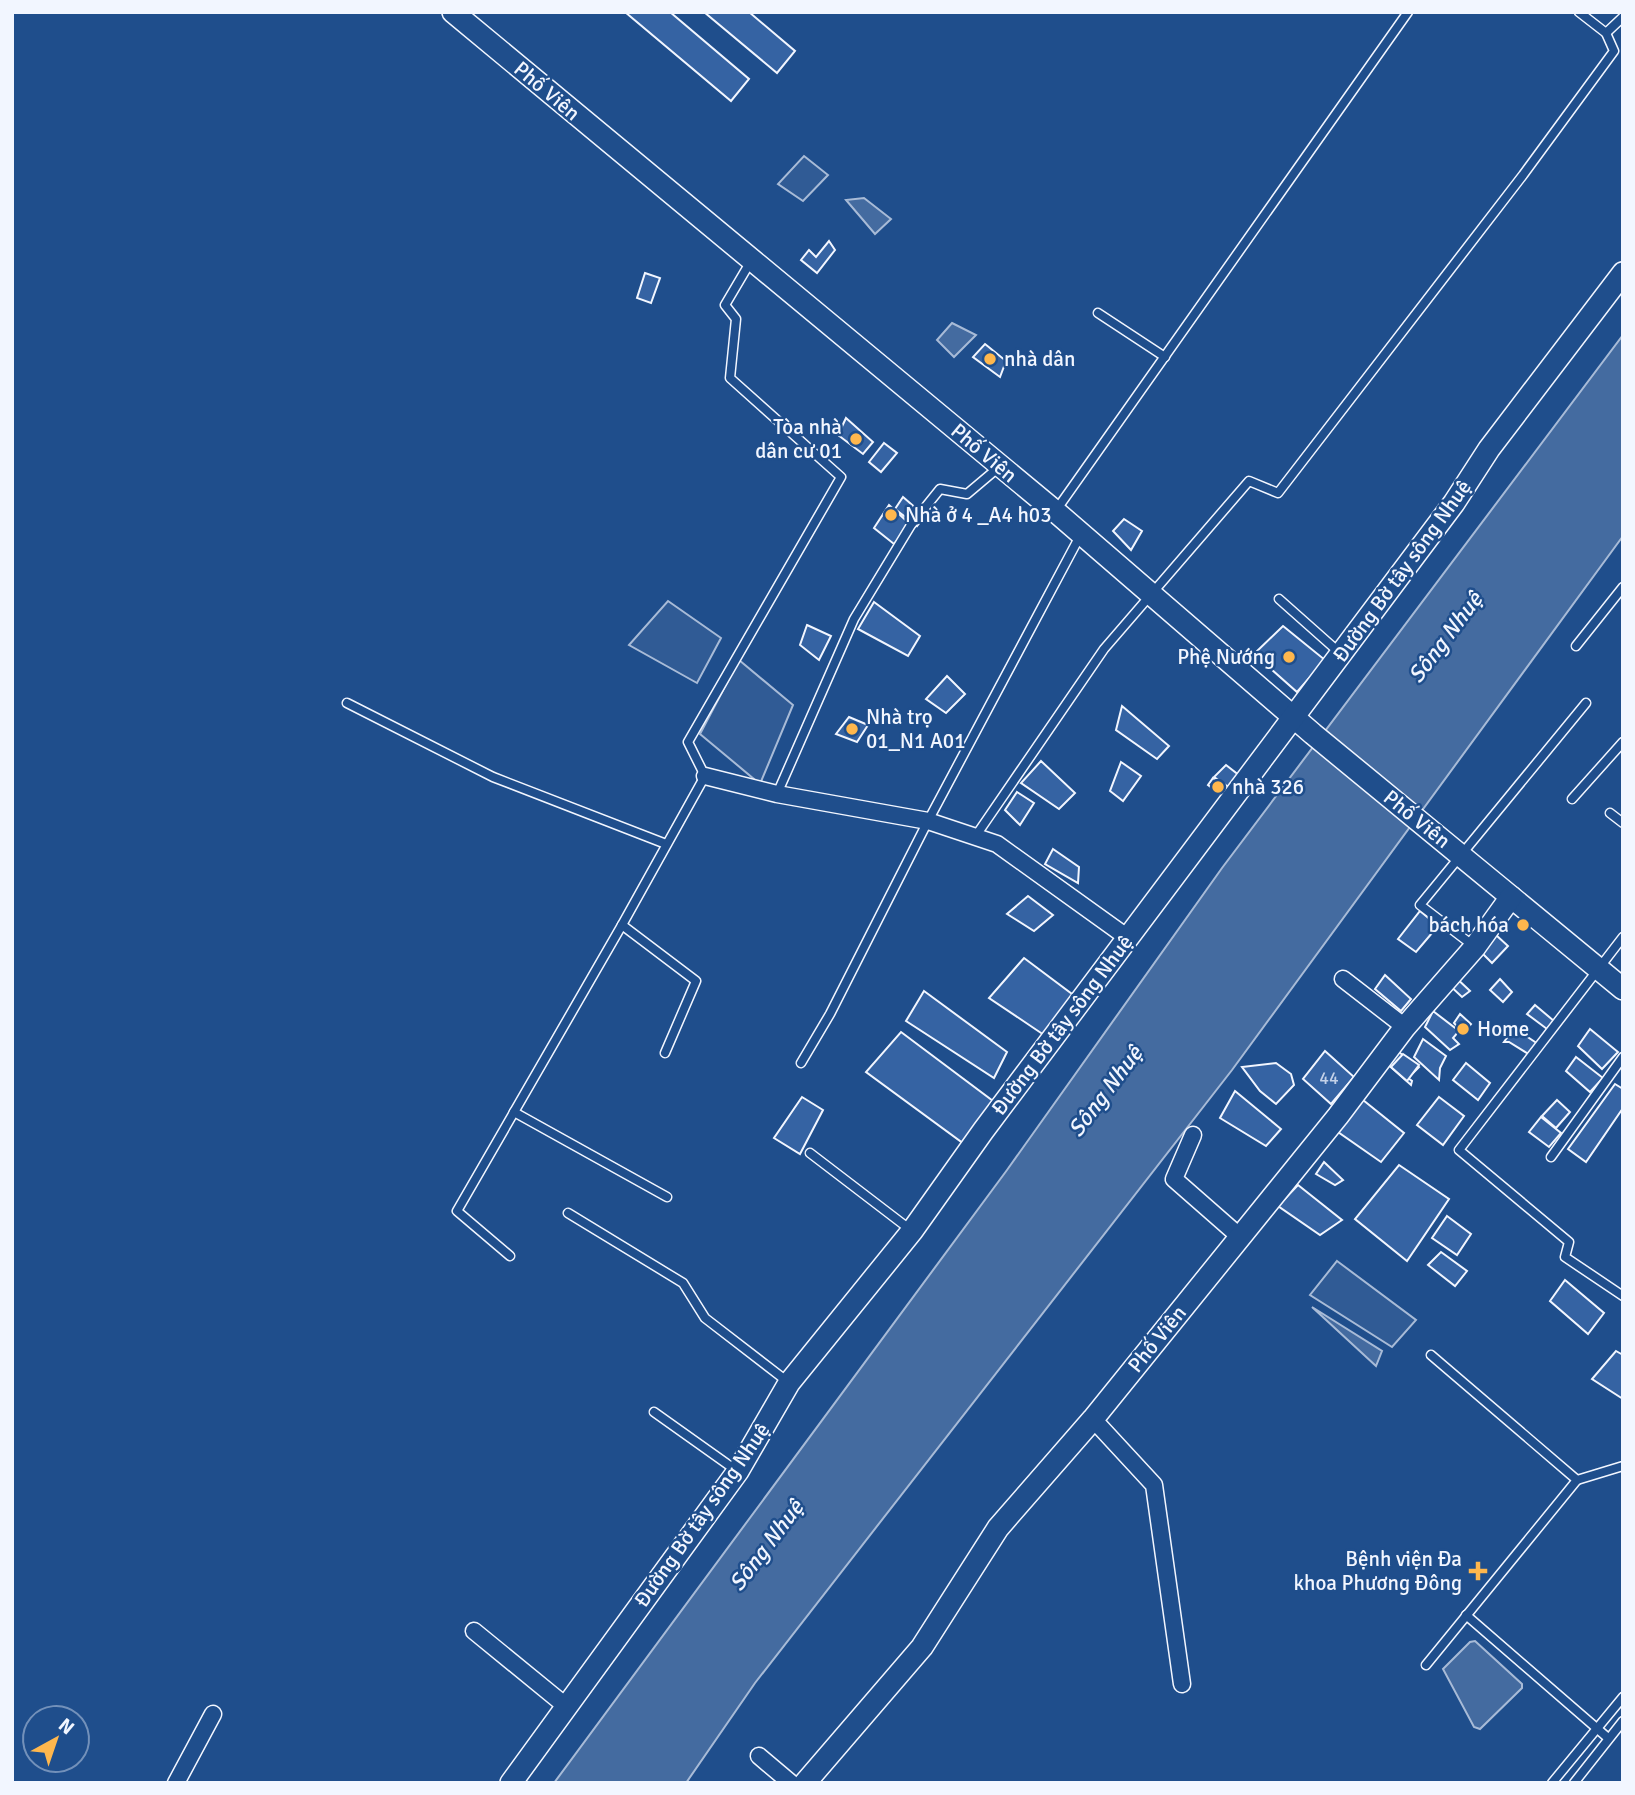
<svg xmlns="http://www.w3.org/2000/svg" width="1635" height="1795" font-family="Signika,sans-serif">
  <rect width="100%" height="100%" fill="#1f4e8c"/>
  <g fill="#305b95" stroke="#a8bbd7" stroke-width="2">
    <path d="M804,156L828,175L803,201L778,184Z"/>
    <path d="M668,601L721,638L697,683L629,645Z"/>
    <path d="M739,660L793,705L760,784L700,734Z"/>
    <path d="M1337,1261L1416,1320L1392,1347L1310,1295Z"/>
  </g>
  <g fill="#446ba0" stroke="#a8bbd7" stroke-width="2">
    <path d="M864,198L891,219L875,234L846,200Z"/>
    <path d="M952,323L976,335L954,357L937,340Z"/>
    <path d="M1623,335V536L1232,1070L755,1683L686,1783H554L1007,1170L1222,868Z"/>
    <path d="M1312,1307L1382,1351L1376,1366Z"/>
    <path d="M1475,1641L1522,1684V1688L1480,1729L1474,1727L1443,1669L1470,1642Z"/>
  </g>
  <g fill="#3563a3" stroke="#f2f6ff" stroke-width="2">
    <path d="M625,12H670L749,79L731,101Z"/>
    <path d="M704,12H749L795,51L777,73Z"/>
    <path d="M829,241L835,250L817,273L801,260L809,250L816,257Z"/>
    <path d="M645,273L660,278L651,303L637,298Z"/>
    <path d="M985,344L1006,361L1000,377L973,357Z"/>
    <path d="M846,418L873,442L863,454L838,435Z"/>
    <path d="M884,443L897,453L881,472L869,462Z"/>
    <path d="M903,497L925,516L917,526L895,509Z"/>
    <path d="M889,505L911,525L894,544L874,528Z"/>
    <path d="M1124,519L1142,531L1131,550L1113,531Z"/>
    <path d="M874,602L920,636L908,656L858,629Z"/>
    <path d="M807,625L831,636L819,660L800,645Z"/>
    <path d="M1283,626L1325,660L1297,692L1254,654Z"/>
    <path d="M947,676L965,694L946,713L926,699Z"/>
    <path d="M1122,706L1169,746L1157,759L1116,730Z"/>
    <path d="M849,717L868,725L857,742L836,734Z"/>
    <path d="M1041,761L1075,793L1059,809L1021,783Z"/>
    <path d="M1121,762L1141,776L1123,801L1110,791Z"/>
    <path d="M1226,765L1240,776L1230,788L1214,777Z"/>
    <path d="M1213,778L1228,789L1223,796L1208,785Z"/>
    <path d="M1017,792L1034,803L1020,825L1005,810Z"/>
    <path d="M1053,849L1079,867L1078,883L1045,864Z"/>
    <path d="M1028,896L1053,915L1034,931L1007,914Z"/>
    <path d="M1420,911L1438,926L1416,952L1398,939Z"/>
    <path d="M1496,935L1508,946L1492,963L1480,951Z"/>
    <path d="M1024,958L1076,997L1047,1037L989,998Z"/>
    <path d="M1452,974L1470,991L1462,997L1446,982Z"/>
    <path d="M1385,975L1411,999L1401,1011L1375,989Z"/>
    <path d="M1500,979L1512,992L1503,1002L1490,990Z"/>
    <path d="M924,991L1007,1052L994,1078L906,1021Z"/>
    <path d="M1535,1005L1554,1021L1547,1029L1527,1014Z"/>
    <path d="M1433,1011L1459,1031L1453,1038L1459,1044L1450,1050L1425,1027Z"/>
    <path d="M1460,1014L1471,1024L1463,1034L1454,1023Z"/>
    <path d="M1514,1028L1538,1044L1530,1055L1509,1042H1504Z"/>
    <path d="M1590,1029L1618,1052L1602,1069L1578,1046Z"/>
    <path d="M901,1032L1001,1107L971,1149L866,1072Z"/>
    <path d="M1423,1039L1446,1056L1440,1068L1439,1080L1414,1057Z"/>
    <path d="M1396,1050L1419,1067L1408,1078L1412,1081L1411,1085L1385,1062Z"/>
    <path d="M1325,1051L1354,1077L1331,1104L1303,1079Z"/>
    <path d="M1403,1054L1419,1065L1407,1081L1391,1067Z"/>
    <path d="M1576,1057L1603,1078L1590,1092L1566,1071Z"/>
    <path d="M1276,1063L1291,1074L1294,1085L1276,1104L1260,1091L1242,1067Z"/>
    <path d="M1466,1063L1490,1083L1478,1100L1453,1080Z"/>
    <path d="M1615,1084L1623,1089V1108L1586,1162L1568,1149Z"/>
    <path d="M1235,1091L1281,1129L1266,1146L1220,1118Z"/>
    <path d="M802,1097L823,1110L800,1154L774,1138Z"/>
    <path d="M1439,1097L1464,1116L1443,1145L1417,1125Z"/>
    <path d="M1363,1100L1404,1133L1381,1162L1338,1132Z"/>
    <path d="M1557,1100L1570,1112L1556,1128L1542,1116Z"/>
    <path d="M1541,1117L1561,1133L1549,1147L1529,1132Z"/>
    <path d="M1324,1162L1343,1180L1335,1185L1316,1174Z"/>
    <path d="M1399,1165L1449,1199L1407,1261L1355,1219Z"/>
    <path d="M1298,1185L1342,1220L1320,1235L1278,1206Z"/>
    <path d="M1447,1216L1471,1234L1457,1255L1432,1238Z"/>
    <path d="M1441,1252L1467,1271L1455,1286L1428,1265Z"/>
    <path d="M1565,1280L1604,1313L1588,1334L1550,1301Z"/>
    <path d="M1616,1351L1623,1355V1399L1592,1379Z"/>
  </g>
  <g fill="none" stroke-linecap="round" stroke-linejoin="round">
    <defs>
      <g id="lane">
        <path d="M1606,33L1623,17"/>
        <path d="M1098,313L1165,357"/>
        <path d="M1057,509L1408,12"/>
        <path d="M1279,599L1341,654"/>
        <path d="M1576,646L1623,587"/>
        <path d="M347,703L493,777L666,844"/>
        <path d="M777,794L854,619L911,525L940,489L967,494L999,467"/>
        <path d="M1572,799L1623,742"/>
        <path d="M1610,813L1623,823"/>
        <path d="M975,837L1104,649L1249,481L1278,493L1523,175L1614,51L1606,33L1579,12"/>
        <path d="M622,925L696,981L665,1053"/>
        <path d="M1623,937L1459,1150L1569,1242L1565,1257L1623,1296"/>
        <path d="M1475,947L1420,905L1586,703"/>
        <path d="M801,1063L830,1014L928,821L1080,536"/>
        <path d="M514,1112L667,1197"/>
        <path d="M810,1153L912,1231"/>
        <path d="M1551,1157L1623,1057"/>
        <path d="M568,1213L683,1283L705,1318L788,1382"/>
        <path d="M510,1256L457,1211L622,925L705,776L688,742L841,477L730,378L736,319L725,305L751,261"/>
        <path d="M1431,1355L1577,1480L1623,1466"/>
        <path d="M654,1412L737,1471"/>
        <path d="M1466,1615L1608,1738"/>
        <path d="M1426,1665L1577,1480"/>
        <path d="M1552,1783L1623,1697"/>
        <path d="M1574,1783L1623,1721"/>
      </g>
      <g id="street">
        <path d="M705,776L777,794L928,821L997,844L1128,938"/>
        <path d="M1343,979L1405,1027"/>
        <path d="M1193,1135L1174,1179L1239,1236"/>
        <path d="M1093,1419L1154,1485L1182,1684"/>
        <path d="M474,1631L567,1707"/>
        <path d="M759,1756L791,1783"/>
        <path d="M176,1783L213,1714"/>
      </g>
      <g id="secondary">
        <path d="M453,12L1056,512L1313,734L1623,989"/>
        <path d="M511,1783L738,1471L789,1383L912,1231L983,1131L1454,503L1489,449L1623,273"/>
        <path d="M805,1783L922,1647L998,1528L1093,1419L1338,1116L1405,1027L1475,947L1511,897"/>
      </g>
    </defs>
    <use href="#lane" stroke="#f2f6ff" stroke-width="11"/>
    <use href="#street" stroke="#f2f6ff" stroke-width="19"/>
    <use href="#secondary" stroke="#f2f6ff" stroke-width="24"/>
    <use href="#lane" stroke="#1f4e8c" stroke-width="8"/>
    <use href="#street" stroke="#1f4e8c" stroke-width="16"/>
    <use href="#secondary" stroke="#1f4e8c" stroke-width="21"/>
  </g>
  <g fill="#ffb74d" stroke="#1f4e8c" stroke-width="2.5">
    <circle cx="990" cy="359" r="7"/>
    <circle cx="856" cy="439" r="7"/>
    <circle cx="891" cy="515" r="7"/>
    <circle cx="1289" cy="657" r="7"/>
    <circle cx="852" cy="729" r="7"/>
    <circle cx="1218" cy="787" r="7"/>
    <circle cx="1523" cy="925" r="7"/>
    <circle cx="1463" cy="1029" r="7"/>
    <path d="M1474.5 1560.5h7v7h7v7h-7v7h-7v-7h-7v-7h7z"/>
  </g>
  <g text-anchor="middle" stroke-width="5" stroke-linejoin="round" paint-order="stroke">
    <g font-size="18" fill="#c3d1e8">
      <text x="1329" y="1084">44</text>
    </g>
    <g font-size="21" fill="#f2f6ff" stroke="#1f4e8c">
      <text transform="translate(547 91) rotate(40)" y="7">Phố Viên</text>
      <text transform="translate(984 453) rotate(40)" y="7">Phố Viên</text>
      <text transform="translate(1402 571) rotate(-54)" y="7">Đường Bờ tây sông Nhuệ</text>
      <text transform="translate(1417 819) rotate(39)" y="7">Phố Viên</text>
      <text transform="translate(1062 1025) rotate(-53)" y="7">Đường Bờ tây sông Nhuệ</text>
      <text transform="translate(1157 1339) rotate(-51)" y="7">Phố Viên</text>
      <text transform="translate(702 1515) rotate(-55)" y="7">Đường Bờ tây sông Nhuệ</text>
    </g>
    <g font-size="21" fill="#f2f6ff" stroke="#1f4e8c" text-anchor="start">
      <text x="1004" y="366">nhà dân</text>
      <text x="842" y="434" text-anchor="end">Tòa nhà<tspan x="842" dy="24">dân cư 01</tspan></text>
      <text x="905" y="522">Nhà ở 4 _A4 h03</text>
      <text x="1275" y="664" text-anchor="end">Phệ Nướng</text>
      <text x="866" y="724">Nhà trọ<tspan x="866" dy="24">01_N1 A01</tspan></text>
      <text x="1232" y="794">nhà 326</text>
      <text x="1509" y="932" text-anchor="end">bách hóa</text>
      <text x="1477" y="1036">Home</text>
      <text x="1462" y="1566" text-anchor="end">Bệnh viện Đa<tspan x="1462" dy="24">khoa Phương Đông</tspan></text>
    </g>
    <g font-size="23" font-style="italic" fill="#f2f6ff" stroke="#1f4e8c">
      <text transform="translate(1445 637) rotate(-53)" y="8">Sông Nhuệ</text>
      <text transform="translate(1105 1091) rotate(-53)" y="8">Sông Nhuệ</text>
      <text transform="translate(766 1545) rotate(-53)" y="8">Sông Nhuệ</text>
    </g>
  </g>
  <rect width="1635" height="1795" fill="none" stroke="#f2f6ff" stroke-width="28"/>
  <g transform="translate(56 1739) rotate(40)"><circle r="33" fill="#1f4e8c" stroke="#7391ba" stroke-width="2"/>
  <path d="M0-5L12 26L0 18L-12 26Z" fill="#ffb74d"/>
  <text y="-10" font-size="19" font-weight="bold" text-anchor="middle" fill="#f2f6ff">N</text>
  </g>
</svg>
